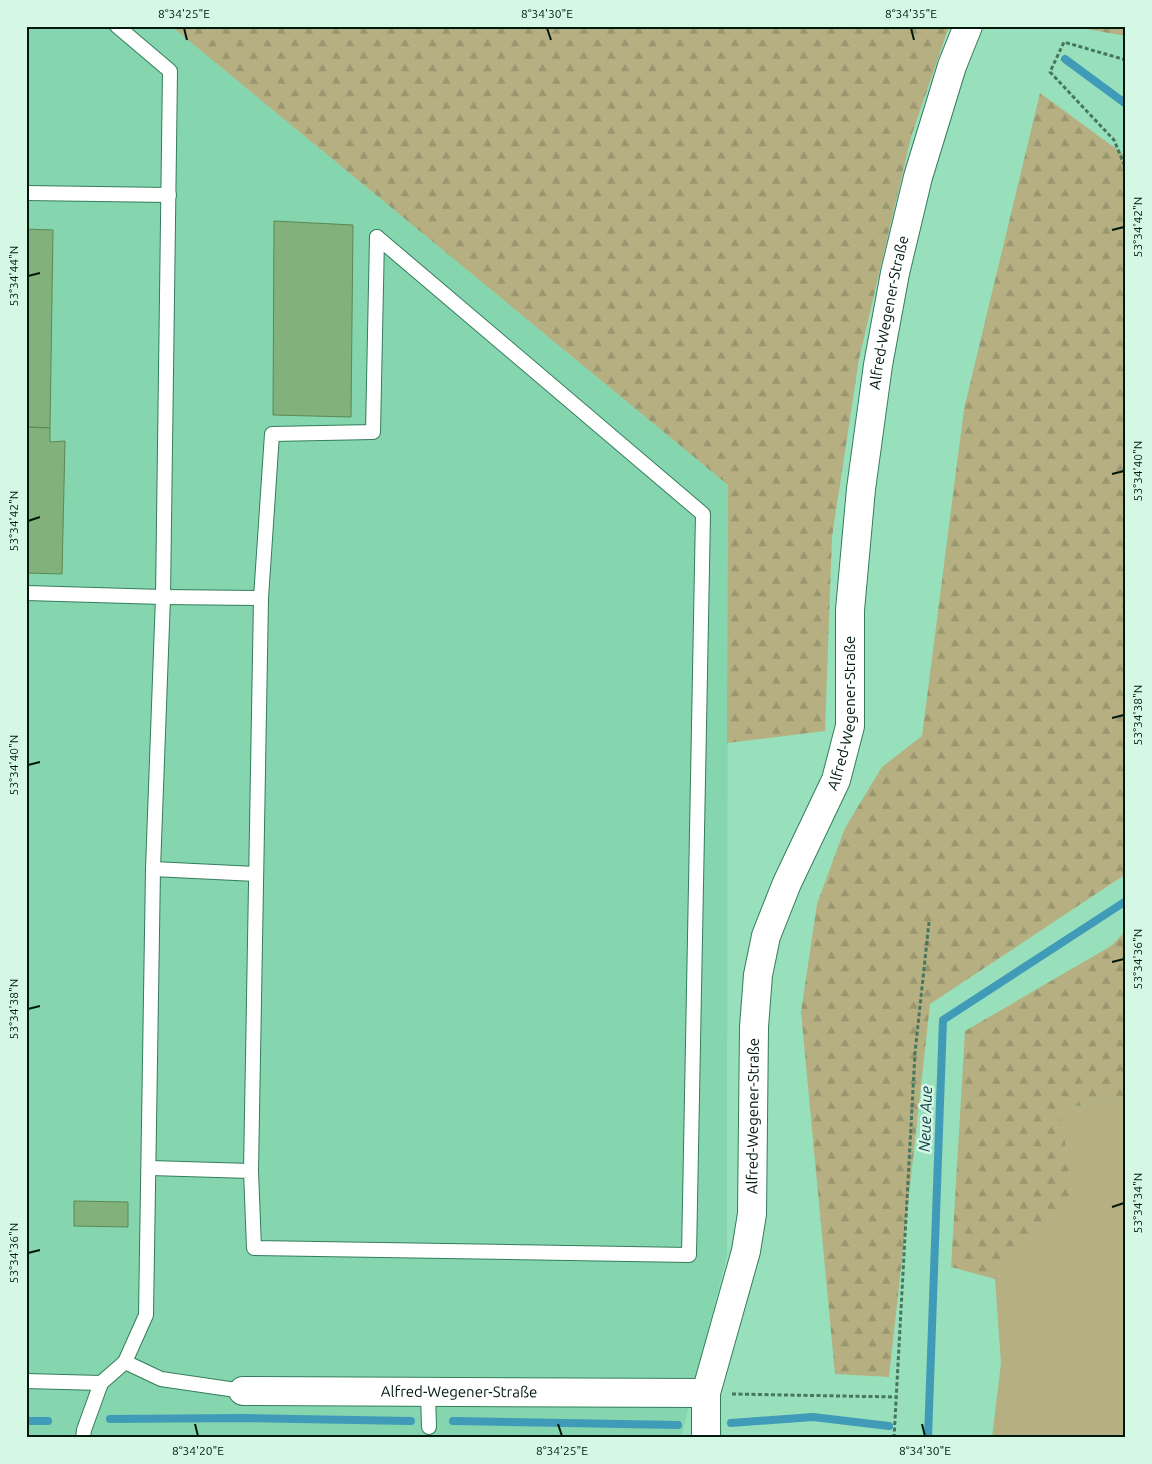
<svg xmlns="http://www.w3.org/2000/svg" width="1152" height="1464" font-family="Ubuntu,sans-serif">
  <defs>
    <pattern id="forest-firs" width="22" height="20" patternUnits="userSpaceOnUse" patternTransform="scale(1.25)"><rect width="22" height="20" fill="#b5af82"/><path d="M5 1l3.5 6h-7zM16 11l3.5 6h-7z" fill="#9a966f"/></pattern>
  </defs>
  <rect width="100%" height="100%" fill="#97e0bb"/>
  <path fill="#85d6ae" d="M26,26H171L728,485L727,1256L681,1438H26Z"/>
  <path fill="#b5af82" d="M1126,1095V1438H992L1001,1363L995,1279L1072,1194L1061,1110Z"/>
  <g fill="url(#forest-firs)">
    <path d="M171,26H949L911,137L859,359L832,537L825,731L727,743L728,485Z"/>
    <path d="M1081,26H1126V36L1081,28Z"/>
    <path d="M1040,93L1126,156V874L930,1004L889,1377L835,1374L801,1012L817,904L845,828L882,767L922,736L964,409Z"/>
    <path d="M1126,931V1095L1061,1110L1072,1194L995,1279L951,1267L965,1031L1111,946Z"/>
  </g>
  <g fill="none" stroke-linecap="round" stroke-linejoin="round">
    <g stroke="#409bb8" stroke-width="8">
      <path d="M1065,59L1126,104"/>
      <path d="M110,1419L243,1418L411,1421"/>
      <path d="M26,1421H48"/>
      <path d="M453,1421L678,1425"/>
      <path d="M731,1423L813,1417L889,1426"/>
      <path d="M928,1438L943,1020L1126,901"/>
    </g>
  </g>
  <g fill="#82b17c" stroke="#5b8855">
    <path d="M274,221L353,225L351,417L273,415Z"/>
    <path d="M26,229L53,230L50,428L26,427Z"/>
    <path d="M26,427L50,428V442L65,441L62,574L26,573Z"/>
    <path d="M74,1201L128,1202V1227L74,1226Z"/>
  </g>
  <g fill="none" stroke-linecap="round" stroke-linejoin="round">
    <defs>
      <g id="lane">
        <path d="M26,193L169,195"/>
        <path d="M26,593L163,597L261,598L272,434L373,432L377,237"/>
        <path d="M153,869L256,874"/>
        <path d="M150,1168L251,1171L254,1248L689,1255L703,514L377,237"/>
        <path d="M251,1171L261,598"/>
        <path d="M125,1362L161,1379L243,1391"/>
        <path d="M26,1381L101,1383L125,1362L146,1315L153,869L163,597L170,71L117,26"/>
        <path d="M428,1393L429,1427"/>
        <path d="M83,1438L84,1430L101,1383"/>
      </g>
      <g id="street">
        <path id="s1" d="M243,1391L706,1393"/>
        <path id="s2" d="M706,1438V1393L746,1251L752,1214L754,1027L758,975L766,936L787,883L836,780L850,726V610L861,489L878,365L895,273L918,177L952,66L968,26"/>
      </g>
    </defs>
    <use href="#lane" stroke="#347d5c" stroke-width="16"/>
    <use href="#street" stroke="#347d5c" stroke-width="30"/>
    <g stroke="#47765e" stroke-width="3" stroke-dasharray="4 2.5" stroke-linecap="butt">
      <path d="M1126,60L1064,42L1050,72L1114,140L1126,169"/>
      <path d="M1124,608L1126,595"/>
      <path d="M732,1394L896,1397"/>
      <path d="M894,1438L915,1053L929,922"/>
    </g>
    <use href="#lane" stroke="#fff" stroke-width="14"/>
    <use href="#street" stroke="#fff" stroke-width="28"/>
  </g>
  <path fill="none" stroke="#00190c" stroke-width="2" d="M184,28L187,40M547,28L551,40M911,28L914,40M1112,230L1124,227M28,276L40,273M1112,474L1124,471M28,521L40,517M1112,718L1124,715M28,765L40,762M1112,962L1124,959M28,1009L40,1006M1112,1207L1124,1203M28,1253L40,1250M195,1424L198,1436M558,1424L562,1436M922,1424L925,1436"/>
  <g text-anchor="middle" stroke-width="5" stroke-linejoin="round" paint-order="stroke">
    <g font-size="15" fill="#00190c" stroke="#d5f8e5">
      <text dy="5" stroke="none"><textPath href="#s2" startOffset="1152">Alfred-Wegener-Straße</textPath></text>
      <text dy="5" stroke="none"><textPath href="#s2" startOffset="748">Alfred-Wegener-Straße</textPath></text>
      <text dy="5" stroke="none"><textPath href="#s2" startOffset="328">Alfred-Wegener-Straße</textPath></text>
      <text dy="5" stroke="none"><textPath href="#s1" startOffset="216">Alfred-Wegener-Straße</textPath></text>
    </g>
    <g font-size="16" font-style="italic" fill="#163e4b" stroke="#d5f8e5">
      <text transform="translate(925 1119) rotate(-88)" y="6">Neue Aue</text>
    </g>
  </g>
  <rect width="1152" height="1464" fill="none" stroke="#d5f8e5" stroke-width="55"/>
  <rect x="28" y="28" width="1096" height="1408" fill="none" stroke="#00190c" stroke-width="2"/>
  <g font-size="12" text-anchor="middle" fill="#00190c">
    <text x="184" y="18">8°34'25"E</text>
    <text x="547" y="18">8°34'30"E</text>
    <text x="911" y="18">8°34'35"E</text>
    <text transform="translate(1138 227) rotate(-90)" y="4">53°34'42"N</text>
    <text transform="translate(14 276) rotate(-90)" y="4">53°34'44"N</text>
    <text transform="translate(1138 471) rotate(-90)" y="4">53°34'40"N</text>
    <text transform="translate(14 521) rotate(-90)" y="4">53°34'42"N</text>
    <text transform="translate(1138 715) rotate(-90)" y="4">53°34'38"N</text>
    <text transform="translate(14 765) rotate(-90)" y="4">53°34'40"N</text>
    <text transform="translate(1138 959) rotate(-90)" y="4">53°34'36"N</text>
    <text transform="translate(14 1009) rotate(-90)" y="4">53°34'38"N</text>
    <text transform="translate(1138 1203) rotate(-90)" y="4">53°34'34"N</text>
    <text transform="translate(14 1253) rotate(-90)" y="4">53°34'36"N</text>
    <text x="198" y="1455">8°34'20"E</text>
    <text x="562" y="1455">8°34'25"E</text>
    <text x="925" y="1455">8°34'30"E</text>
  </g>
</svg>
